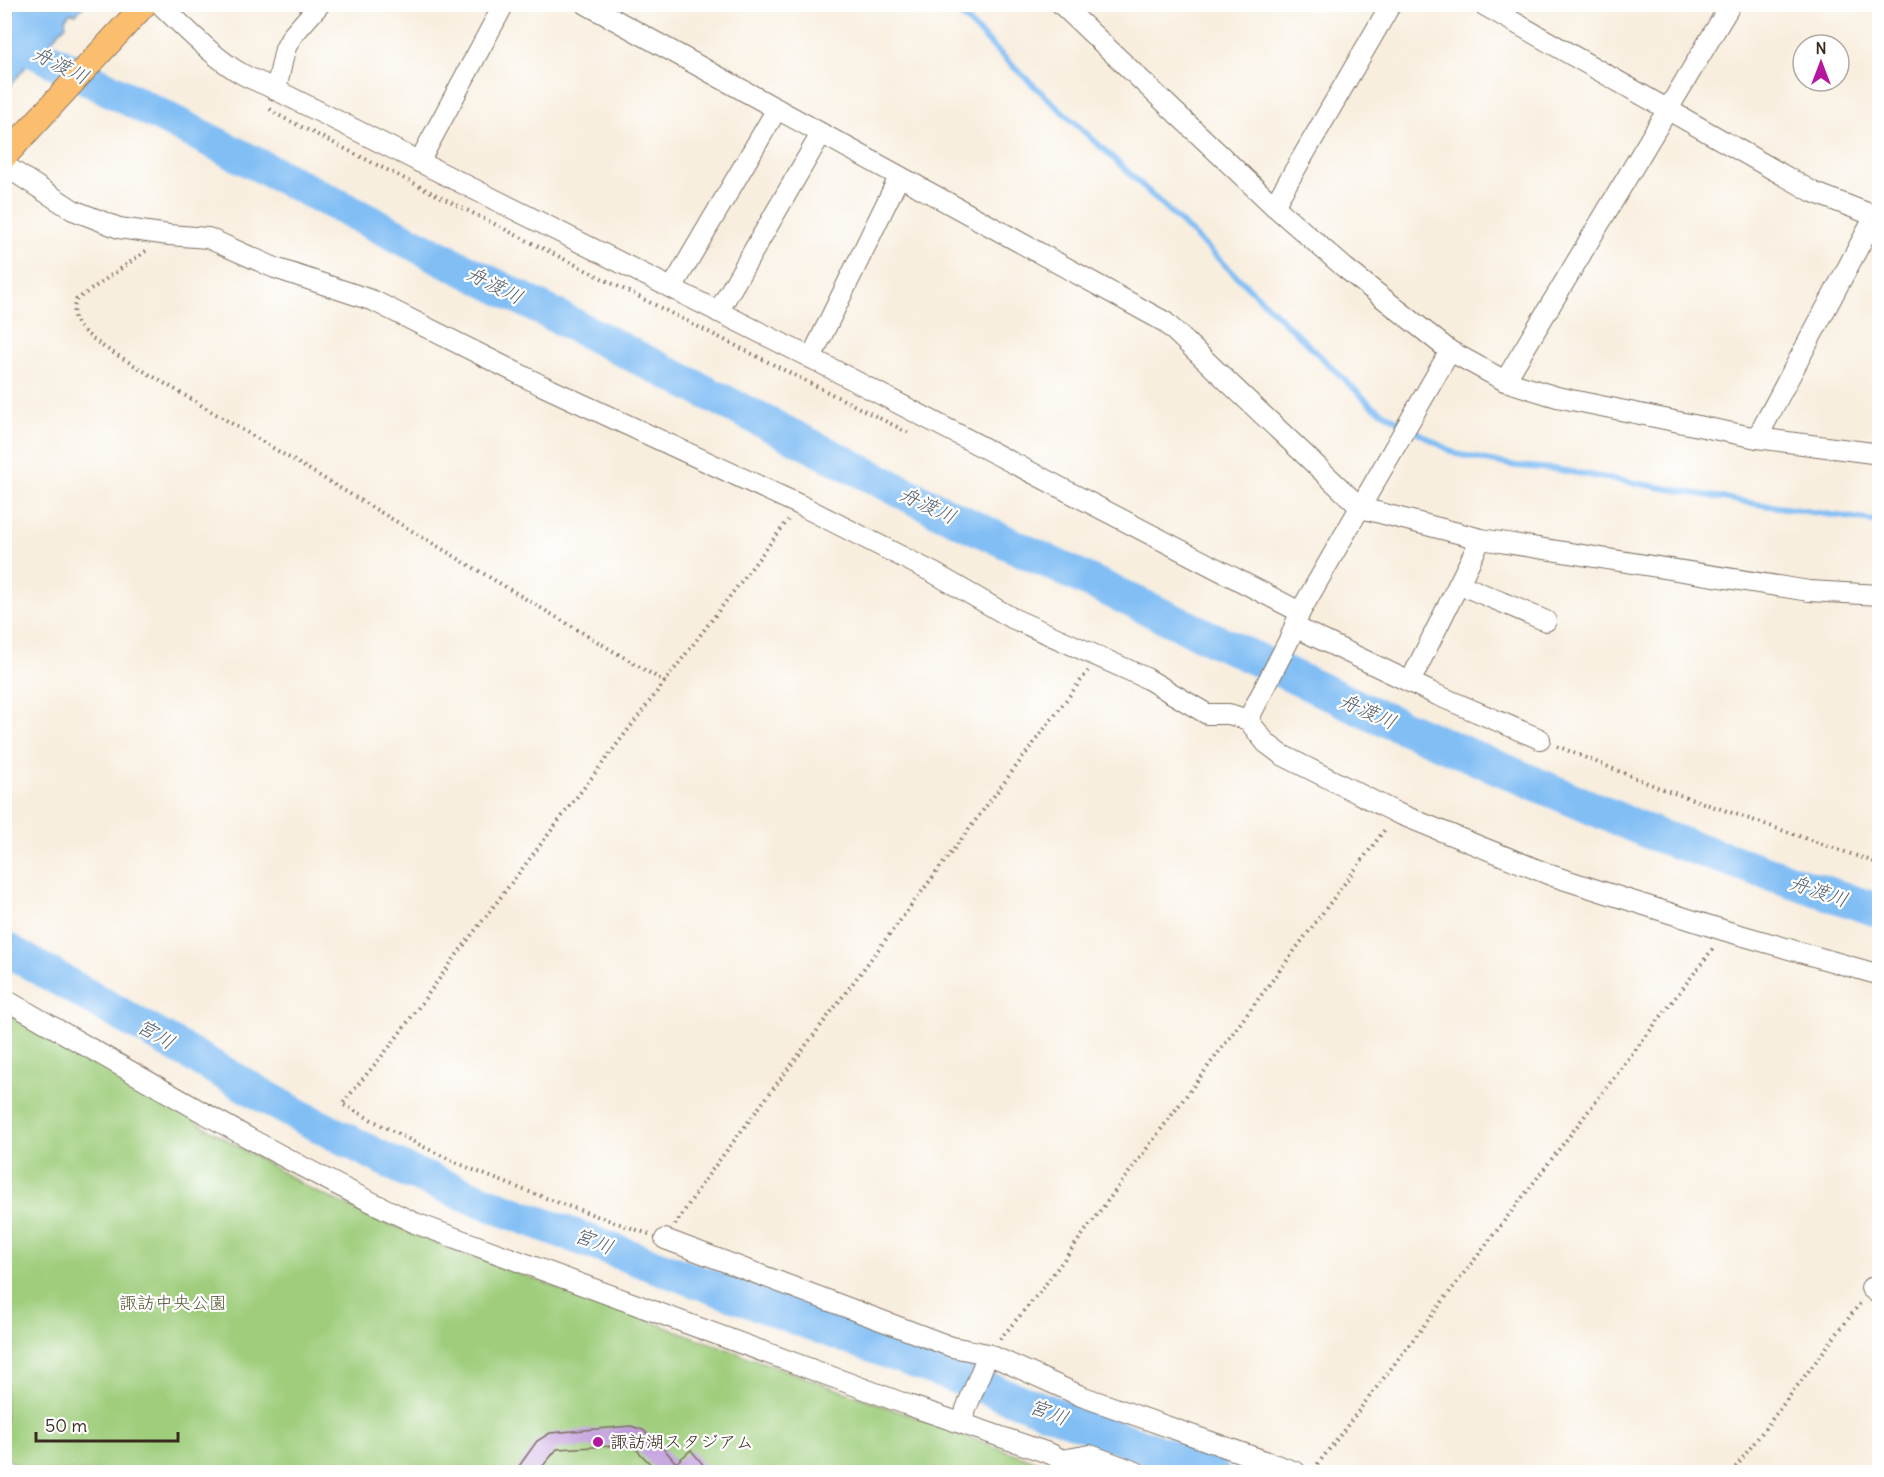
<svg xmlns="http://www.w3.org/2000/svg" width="1884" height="1477" font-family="Delius,'Klee One',sans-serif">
  <rect width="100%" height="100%" fill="#fff"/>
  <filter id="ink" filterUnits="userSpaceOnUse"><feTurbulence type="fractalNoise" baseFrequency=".0167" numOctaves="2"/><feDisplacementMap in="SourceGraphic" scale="12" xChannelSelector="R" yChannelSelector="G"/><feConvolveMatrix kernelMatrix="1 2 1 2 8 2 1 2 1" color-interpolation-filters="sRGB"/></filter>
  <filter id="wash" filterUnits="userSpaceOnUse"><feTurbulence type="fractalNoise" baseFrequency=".008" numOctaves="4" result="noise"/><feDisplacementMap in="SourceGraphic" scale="24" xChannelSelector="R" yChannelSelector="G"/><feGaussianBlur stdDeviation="1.35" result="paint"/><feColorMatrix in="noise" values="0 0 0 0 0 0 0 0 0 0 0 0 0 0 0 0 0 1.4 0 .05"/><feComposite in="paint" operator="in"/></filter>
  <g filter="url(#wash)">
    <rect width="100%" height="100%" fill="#f8eede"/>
    <path fill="#9fcd7b" stroke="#6d7c4c" stroke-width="1.5" d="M5,1013L80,1053L314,1191L427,1240L1046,1465L1048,1472H23L5,1456Z"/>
    <path fill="#81bef4" stroke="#5e7489" stroke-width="1.5" d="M5,4L85,5L76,14L70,13L65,19L66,25L35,57L28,55L24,61L25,68L5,91Z"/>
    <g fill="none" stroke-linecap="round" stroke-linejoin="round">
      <path stroke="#81bef4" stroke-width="6" d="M950,4L1017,70L1125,169L1372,406L1456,454L1516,466L1554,469L1757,504L1880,522"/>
      <g stroke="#81bef4" stroke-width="34">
        <path d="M4,36L944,513L1373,714L1653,834L1880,911"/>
        <path d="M4,948L294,1113L407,1171L507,1211L1212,1472"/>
      </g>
    </g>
    <g id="blocks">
      <path fill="#bd96da" d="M631,1426L643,1430L659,1443L676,1463L691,1450L710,1473H659L632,1445L557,1449L537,1473H514L537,1441L550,1433Z"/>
    </g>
  </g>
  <g filter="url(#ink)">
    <use href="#blocks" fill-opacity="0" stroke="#7d6f61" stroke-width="1.5"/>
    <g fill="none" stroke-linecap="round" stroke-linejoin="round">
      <defs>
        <g id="minor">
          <path d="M160,4C184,27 214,58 242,74C253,80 265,84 276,90L285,49L292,36L320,4"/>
          <path d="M586,4L1165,322L1361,508L1481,539L1809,591L1880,595"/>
          <path d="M1061,4L1274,206L1345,268L1450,351L1505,381L1557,397L1757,438L1880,454"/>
          <path d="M1482,4L1813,192L1880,218"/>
          <path d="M276,90L811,358L1300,612"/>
          <path d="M419,162L504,4"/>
          <path d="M4,165L73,210L119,228L169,235L208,238L275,268L374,301L541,385L800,505L934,573L1012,618L1146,678L1207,714H1229L1248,720L1266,743L1282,755L1397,813L1553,876L1726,931L1880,975"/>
          <path d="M1274,206L1391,4"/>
          <path d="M672,288L777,109"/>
          <path d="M718,312L821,134"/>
          <path d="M811,358L899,177"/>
          <path d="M1505,381L1731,4"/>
          <path d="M1757,438L1875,216"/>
          <path d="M1459,584L1546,621"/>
          <path d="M1295,627L1437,695L1540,739"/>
          <path d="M1410,682L1481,539"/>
          <path d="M1248,720L1290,638L1300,612L1450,351"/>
          <path d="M4,999C140,1076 274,1157 415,1223L908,1405L1051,1454L1062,1460L1065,1472"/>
          <path d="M665,1239L952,1347L988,1354L1081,1396L1296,1472"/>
          <path d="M1871,1288L1880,1295"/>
          <path d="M963,1423L966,1409L988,1354"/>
          <path d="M1062,1460L1090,1455L1136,1472"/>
        </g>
        <path id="major" d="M4,157L145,4"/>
      </defs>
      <use href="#minor" stroke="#7d6f61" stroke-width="22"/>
      <use href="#major" stroke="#7d6f61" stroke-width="26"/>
      <g stroke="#7d6f61" stroke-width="4" stroke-dasharray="1.5 4.5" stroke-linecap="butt">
        <path d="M270,109L276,114L911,434"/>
        <path d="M146,251L76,300C67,324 86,332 102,346L665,682"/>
        <path d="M1557,746L1660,788L1880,864"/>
        <path d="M675,1225L706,1178L1088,671"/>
        <path d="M649,1234C588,1213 528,1193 469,1168C425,1149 383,1126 342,1104L391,1045L461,949L788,520"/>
        <path d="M1000,1339L1039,1293L1386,828"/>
        <path d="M1314,1469L1715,946"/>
        <path d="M1732,1472L1861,1302"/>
      </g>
      <use href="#minor" stroke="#fff" stroke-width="20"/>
      <use href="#major" stroke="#fbbd6e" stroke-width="24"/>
    </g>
  </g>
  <circle fill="#b5179e" stroke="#fff" stroke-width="2" cx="598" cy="1442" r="6"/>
  <g text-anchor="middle" stroke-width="4.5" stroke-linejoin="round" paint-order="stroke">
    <g font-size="18" fill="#595b3a" stroke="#fff">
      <text x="173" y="1309">諏訪中央公園</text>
    </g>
    <g font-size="18" fill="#3b2a1e" stroke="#fff" text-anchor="start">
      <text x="610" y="1448">諏訪湖スタジアム</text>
    </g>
    <g font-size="20" font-style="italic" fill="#545e69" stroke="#fff">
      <text transform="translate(61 65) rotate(27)" y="7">舟渡川</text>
      <text transform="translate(495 285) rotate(27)" y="7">舟渡川</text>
      <text transform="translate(928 505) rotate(26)" y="7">舟渡川</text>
      <text transform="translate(1368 711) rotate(24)" y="7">舟渡川</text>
      <text transform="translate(1819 891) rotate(19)" y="7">舟渡川</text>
      <text transform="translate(156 1034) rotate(30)" y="7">宮川</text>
      <text transform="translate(594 1241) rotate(21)" y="7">宮川</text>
      <text transform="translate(1049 1412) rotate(21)" y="7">宮川</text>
    </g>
  </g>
  <rect width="1884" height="1477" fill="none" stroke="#fff" stroke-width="24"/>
  <g transform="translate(1821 63)"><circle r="28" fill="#ffffff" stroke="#b1aaa5" stroke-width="1.5"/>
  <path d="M0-4.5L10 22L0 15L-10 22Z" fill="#b5179e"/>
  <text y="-9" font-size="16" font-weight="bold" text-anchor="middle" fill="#3b2a1e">N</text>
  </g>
  <path d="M36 1432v9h142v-9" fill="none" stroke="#3b2a1e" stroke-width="3"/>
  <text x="45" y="1432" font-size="18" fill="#3b2a1e" stroke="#ffffff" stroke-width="4.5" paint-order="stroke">50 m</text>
</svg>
